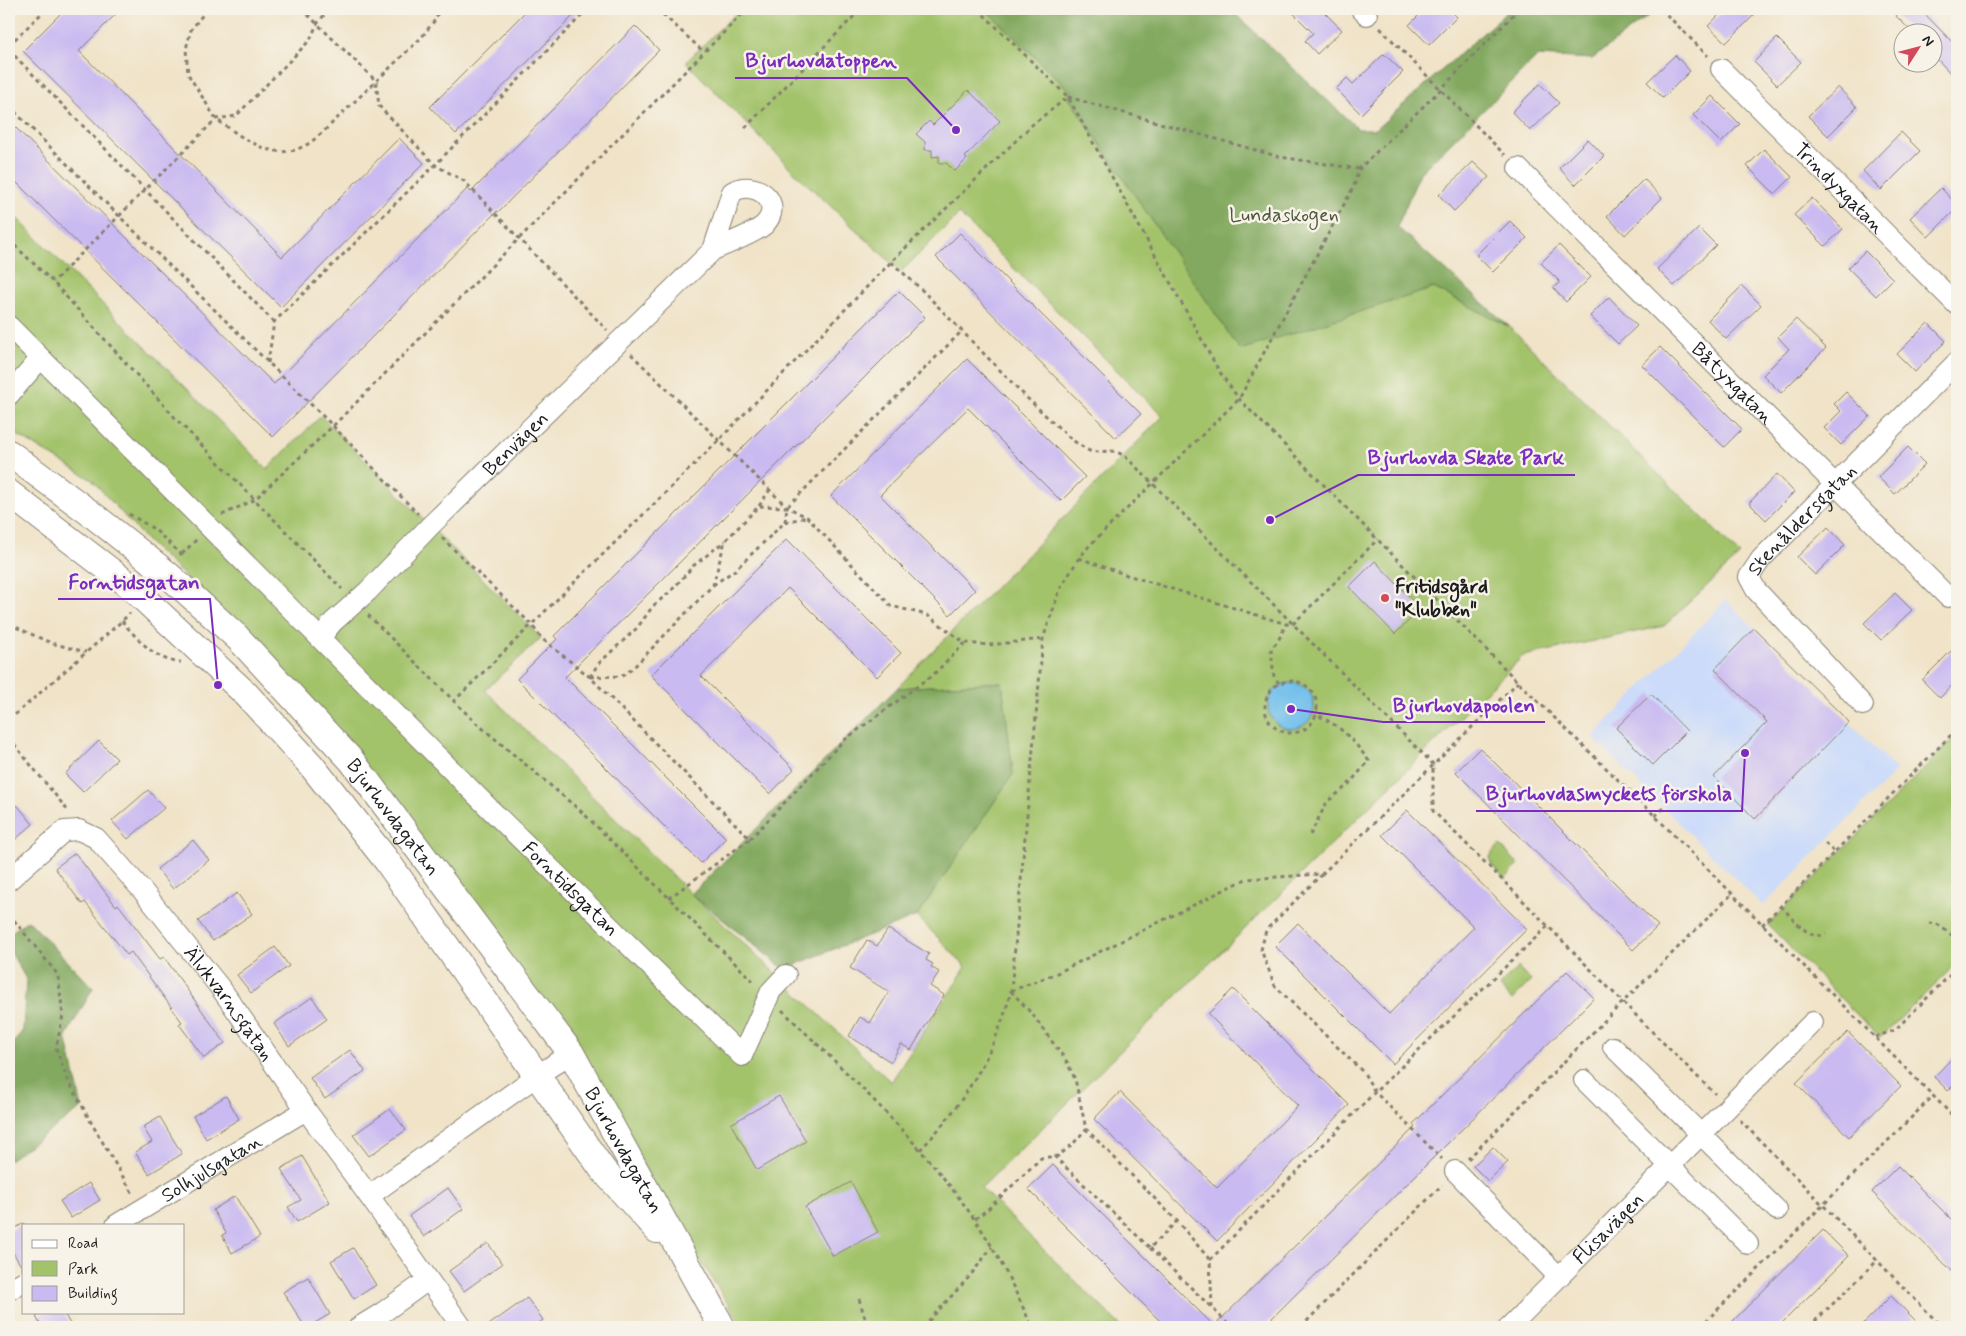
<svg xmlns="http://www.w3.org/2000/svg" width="1966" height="1336" font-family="Mynerve,sans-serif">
  <rect width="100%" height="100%" fill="#f7f3e8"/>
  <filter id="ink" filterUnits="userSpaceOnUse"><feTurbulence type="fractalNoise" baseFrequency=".02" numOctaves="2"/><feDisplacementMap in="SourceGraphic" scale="10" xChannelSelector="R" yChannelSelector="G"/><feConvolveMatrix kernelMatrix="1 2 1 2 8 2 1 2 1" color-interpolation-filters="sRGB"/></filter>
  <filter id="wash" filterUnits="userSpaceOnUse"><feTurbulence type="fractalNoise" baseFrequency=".0096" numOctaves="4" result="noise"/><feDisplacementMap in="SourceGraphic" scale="20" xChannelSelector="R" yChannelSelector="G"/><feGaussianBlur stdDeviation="1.12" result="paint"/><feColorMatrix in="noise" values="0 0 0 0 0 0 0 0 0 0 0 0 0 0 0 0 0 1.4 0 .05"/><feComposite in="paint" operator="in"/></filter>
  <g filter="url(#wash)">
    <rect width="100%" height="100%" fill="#f0e3c8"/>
    <path fill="#ccdbfa" d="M1726,600L1897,770L1763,906L1592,737Z"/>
    <g fill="#a3c36b" stroke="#607044">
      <path d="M740,9H985L1071,92L1240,349L1434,288L1510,327L1740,555L1664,626L1523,656L981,1188L1122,1327H743L700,1260L574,1051L260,645L148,542L92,480L9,430V210L267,469L321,416L541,638L485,690L691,894L891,1082L966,967L917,916L1013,774L1002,682L897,688L1163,416L959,214L901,272L794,172L686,62Z"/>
      <path d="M1957,735V963L1880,1038L1768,925Z"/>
      <path d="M1500,845L1519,865L1505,879C1493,866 1481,860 1500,845Z"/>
      <path d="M1518,967L1531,981L1512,1000L1499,986Z"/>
    </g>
    <g fill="#82a95f" stroke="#4f623e">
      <path d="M985,9H1230L1358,129H1376L1510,9H1657L1592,59L1538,56L1420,173L1397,227L1510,327L1434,288L1240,350L1068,97L1071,92Z"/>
      <path d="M1002,682L1013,774L917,916L784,969L691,894L897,688Z"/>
      <path d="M28,920L93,988L66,1036L82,1108L9,1160V1049L23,1030L26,979L9,949V934Z"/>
    </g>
    <circle fill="#71bfeb" stroke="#466e84" cx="1291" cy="706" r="23"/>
    <g id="blocks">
      <g fill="#c9baf1">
        <path d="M65,9H121L79,51L282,257L399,138L424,163L281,307L23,51Z"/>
        <path d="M528,9H580L456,134L430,107Z"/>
        <path d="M1289,9H1321L1342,30L1317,54L1305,41L1313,33Z"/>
        <path d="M1425,9H1449L1457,17L1429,45L1409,25Z"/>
        <path d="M1725,9H1760L1726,43L1708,26Z"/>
        <path d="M1903,9H1920L1957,47V80L1934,56V32H1912L1896,16Z"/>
        <path d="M635,26L659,50L498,212L497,211L273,437L9,175V121L274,384L468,188L471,192Z"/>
        <path d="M1777,38L1801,62L1777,85L1754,62Z"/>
        <path d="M1384,54L1403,72L1361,114L1336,89L1347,78L1353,84Z"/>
        <path d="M1675,55L1690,71L1663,98L1647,82Z"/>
        <path d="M1540,84L1559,103L1530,131L1512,112Z"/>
        <path d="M1838,87L1857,107L1828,136L1808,116Z"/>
        <path d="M968,90L1000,121L965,157L967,159L955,171L946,163H939V156L932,157V150H925V142L916,134L929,121L933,125Z"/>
        <path d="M1712,96L1740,124L1721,143L1693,115Z"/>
        <path d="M1901,132L1920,151L1881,190L1863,171Z"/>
        <path d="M1588,139L1604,156L1575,185L1559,168Z"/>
        <path d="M1764,149L1792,177L1775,194L1747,166Z"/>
        <path d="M1473,162L1489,177L1454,211L1439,195Z"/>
        <path d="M1644,179L1662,198L1625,235L1607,216Z"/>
        <path d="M1941,188L1957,205V208L1928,237L1910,218Z"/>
        <path d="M1812,198L1843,229L1825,246L1794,215Z"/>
        <path d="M1510,221L1527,238L1493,272L1476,255Z"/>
        <path d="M1699,228L1716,245L1674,286L1657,269Z"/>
        <path d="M960,233L1141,414L1116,438L936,257Z"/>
        <path d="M1559,245L1591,277L1566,302L1553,288L1560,282L1541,263Z"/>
        <path d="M1865,251L1893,279L1876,296L1848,268Z"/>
        <path d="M1742,286L1761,305L1726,339L1708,320Z"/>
        <path d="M899,291L925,317L565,677L726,838L701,863L517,679L557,639L554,636Z"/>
        <path d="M1609,297L1637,326L1618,344L1590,316Z"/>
        <path d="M1796,319L1826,348L1781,393L1763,375L1789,349L1778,337Z"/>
        <path d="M1928,323L1946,341L1915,372L1897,354Z"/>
        <path d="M1660,347L1742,429L1724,447L1642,365Z"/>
        <path d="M967,359L1085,477L1061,501L968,408L880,495L975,590L950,615L831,496Z"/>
        <path d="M1846,392L1870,416L1841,445L1824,428L1841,411L1834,404Z"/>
        <path d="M1908,447L1925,464L1895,494L1878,477Z"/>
        <path d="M1777,474L1794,492L1766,520L1749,503Z"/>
        <path d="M1828,527L1845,545L1815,575L1797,557Z"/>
        <path d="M787,539L901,653L877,677L788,588L701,676L794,769L770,794L651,675Z"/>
        <path d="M1375,561L1421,609L1395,634L1349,587Z"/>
        <path d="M1895,593L1912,610L1881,640L1864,623Z"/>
        <path d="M1754,628L1849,722L1755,819L1714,777L1767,722L1715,669Z"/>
        <path d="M1957,645V680L1940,698L1922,680Z"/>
        <path d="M1651,694L1687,731L1653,765L1616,728Z"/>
        <path d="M99,741L117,759L83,792L65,774Z"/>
        <path d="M1480,748L1658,926L1633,950L1456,772Z"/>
        <path d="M148,790L164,808L128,839L112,821Z"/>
        <path d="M17,805L33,824L9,845V812Z"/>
        <path d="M1407,810L1527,929L1393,1064L1275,946L1298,923L1389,1014L1474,927L1382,835Z"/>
        <path d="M193,840L209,860L173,889L157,869Z"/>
        <path d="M75,853L116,906L118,904L160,959L164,957L225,1043L204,1058L179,1024L182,1022L131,952L127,955L85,902L82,904L55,868Z"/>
        <path d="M237,893L252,914L213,941L198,921Z"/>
        <path d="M888,929L929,954L926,960L933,964L931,967L939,972L930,986L944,995L911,1050L901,1044L891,1062L849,1036L860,1017L870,1023L889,992L850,968L867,940L877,946Z"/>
        <path d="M275,947L289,966L251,993L237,975Z"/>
        <path d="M1567,971L1594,998L1263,1327H1166L1028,1189L1053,1165L1214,1326L1415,1127L1413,1124Z"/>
        <path d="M1233,989L1349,1105L1217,1241L1094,1119L1120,1092L1217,1188L1298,1106L1208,1014Z"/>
        <path d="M312,997L327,1019L289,1046L274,1024Z"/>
        <path d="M1848,1032L1901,1086L1849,1137L1796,1083Z"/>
        <path d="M350,1050L365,1071L325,1099L310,1078Z"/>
        <path d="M1957,1053V1081L1948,1091L1934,1077Z"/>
        <path d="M226,1096L239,1119L206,1139L193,1116Z"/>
        <path d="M779,1096L806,1141L757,1170L731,1124Z"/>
        <path d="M390,1109L406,1130L369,1156L353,1135Z"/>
        <path d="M160,1117L182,1154L149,1174L135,1152L152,1142L143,1127Z"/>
        <path d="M1493,1147L1508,1162L1488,1181L1473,1166Z"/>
        <path d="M302,1156L330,1202L297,1222L288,1207L301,1200L281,1169Z"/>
        <path d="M1898,1166L1957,1225V1276L1872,1192Z"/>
        <path d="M851,1182L878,1232L833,1256L805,1207Z"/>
        <path d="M89,1183L100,1200L71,1218L60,1201Z"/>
        <path d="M448,1188L463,1209L424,1237L409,1216Z"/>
        <path d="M235,1196L260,1237L232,1253L222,1235L226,1233L213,1210Z"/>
        <path d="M24,1223V1269H23L9,1246V1232Z"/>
        <path d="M1823,1230L1849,1256L1778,1327H1727Z"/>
        <path d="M488,1243L502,1264L464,1291L449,1271Z"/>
        <path d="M353,1248L376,1285L354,1299L331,1261Z"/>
        <path d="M308,1277L330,1314L308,1327H305L283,1292Z"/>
        <path d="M1891,1296L1922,1327H1860Z"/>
        <path d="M527,1298L543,1320L533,1327H486Z"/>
        <path d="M44,1312H63L72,1327H42L36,1317Z"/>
      </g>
    </g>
  </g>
  <g filter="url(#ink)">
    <use href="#blocks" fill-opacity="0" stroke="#868072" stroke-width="1"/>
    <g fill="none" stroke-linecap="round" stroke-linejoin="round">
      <defs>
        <g id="minor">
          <path d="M1361,9L1367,15"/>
          <path id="s1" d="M1721,69L1957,305"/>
          <path id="s2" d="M1518,168L1948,597"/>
          <path id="s3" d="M9,326L491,810L742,1056L771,991L786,975"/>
          <path d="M9,395L40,359"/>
          <path id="s4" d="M320,638L333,622L368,591L430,526L713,250L732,192C755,178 785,202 765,224C758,232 725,245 713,250"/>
          <path id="s5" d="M1863,705L1756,590L1749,577L1761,559L1957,362"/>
          <path id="s6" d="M9,880L64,831L79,830L96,838L142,890L222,990L306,1110L369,1196L462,1327"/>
          <path d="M1613,1047L1777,1210"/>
          <path d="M1584,1080L1748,1244"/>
          <path d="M1455,1171L1559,1277"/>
          <path d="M369,1196L538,1075L571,1053"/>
          <path id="s7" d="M116,1225L306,1110"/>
          <path d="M9,1290L24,1281"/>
          <path d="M359,1327L382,1313L428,1280"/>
          <path id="s8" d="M1509,1327L1813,1022"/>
        </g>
        <g id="major">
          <path id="s9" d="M9,453L94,516L166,573L238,638L352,761L571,1053L722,1327"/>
          <path d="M9,493L129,585L246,694L311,765L387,861L603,1170L657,1230"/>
        </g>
      </defs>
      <use href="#minor" stroke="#868072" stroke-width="22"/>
      <use href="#major" stroke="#868072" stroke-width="28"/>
      <g stroke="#868072" stroke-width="3" stroke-dasharray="4 4" stroke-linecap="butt">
        <path d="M207,9L191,30L186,49L188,74L216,119L243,138L265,149L281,152L296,150L310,143L324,131L421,38L435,20L439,9"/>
        <path d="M302,9L376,81L379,106L435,165L464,181L607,330"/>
        <path d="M329,9L317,24L310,40L236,116L216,119L119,216L333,426L418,514"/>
        <path d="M657,9L704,52"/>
        <path d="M978,9L1068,97L1219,371L1239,399L1518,682L1655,816L1957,1120"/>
        <path d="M1661,9L1708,56"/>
        <path d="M861,10H904"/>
        <path d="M1380,28L1505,155"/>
        <path d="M9,45L46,9"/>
        <path d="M9,50L274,322"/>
        <path d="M1068,97L1280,157L1359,169"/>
        <path d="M9,106L119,216L53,282"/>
        <path d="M745,128L861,9"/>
        <path d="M9,240L53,282L179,422L342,589"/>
        <path d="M891,262L920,288L1027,398L1072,440L1091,452L1115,451L1125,456L1433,764V811C1528,904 1620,1001 1715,1094"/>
        <path d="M631,354L787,507L807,517L891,606L927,615L965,643L989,645L1043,639"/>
        <path d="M268,363L274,322L435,165L588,9"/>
        <path d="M759,506L769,491"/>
        <path d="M129,514L154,529L182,555"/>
        <path d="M222,515L254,500L333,426L747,9"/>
        <path d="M785,522L807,517"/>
        <path d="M442,538L531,624L541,638L590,677L750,839L669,898"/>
        <path d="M182,554L197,539"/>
        <path d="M1079,558L1127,575L1286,624H1293L1378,539"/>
        <path d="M713,585L735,570L785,522L787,507L962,331"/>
        <path d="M368,615L474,721L583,813L755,983"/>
        <path d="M122,621C136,638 158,663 181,662"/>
        <path d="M9,624L51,643L86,652"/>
        <path d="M590,677L622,676L632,669L713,585L725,541L759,506L786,507"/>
        <path d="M590,677L598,664L637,628L653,606L671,591L693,566L725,541"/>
        <circle cx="1291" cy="707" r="26"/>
        <path d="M1279,683L1274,677L1271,650L1279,639L1286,624"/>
        <path d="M453,702L719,440L891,262L1033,124L1068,97"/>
        <path d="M9,720L122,621L130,613"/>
        <path d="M9,738L69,812"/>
        <path d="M1655,816L1664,808"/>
        <path d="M1310,835L1327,802L1348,785L1369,761C1359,748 1349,735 1336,726C1329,721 1323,719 1316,713"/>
        <path d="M750,839L843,741L934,674L965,643"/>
        <path d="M1825,843L1834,852"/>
        <path d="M1322,874L1266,930L1261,950L1275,986L1364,1073L1375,1092L1549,925"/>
        <path d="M1781,906C1792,917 1809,942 1826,934"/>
        <path d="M9,914L58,975L63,1015L56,1048L67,1078L92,1124L133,1194"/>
        <path d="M1929,923L1937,924L1957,939"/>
        <path d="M1762,925L1957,729"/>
        <path d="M1011,991L1057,973L1246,879L1322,874L1518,682"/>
        <path d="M1011,991L1032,1014L1067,1062L1075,1079L1086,1129L1177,1221L1210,1260L1212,1308L1231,1327"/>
        <path d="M782,1010C850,1076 921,1142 975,1220C998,1253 1015,1290 1032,1327"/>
        <path d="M1875,1037L1895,1030L1957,968"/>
        <path d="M1740,1120L1942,1327"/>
        <path d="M920,1150C963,1105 996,1052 1011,991L1043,639L1060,589L1079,558L1090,545L1239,399L1354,186L1359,169L1441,89L1519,9"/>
        <path d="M1054,1156L1150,1248L1177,1221"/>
        <path d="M1468,1159L1622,1003L1732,894"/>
        <path d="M975,1219L988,1209L1041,1158L1058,1156L1072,1145L1086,1129"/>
        <path d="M1150,1248L1212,1308"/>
        <path d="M1210,1260L1375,1092L1442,1159"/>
        <path d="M859,1299L868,1327"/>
        <path d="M923,1327L970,1276L992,1247"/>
        <path d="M1301,1327L1442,1185"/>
        <path d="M1700,1327L1933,1096"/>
        <path d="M1809,1327L1878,1260"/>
      </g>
      <use href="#minor" stroke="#fff" stroke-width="20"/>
      <use href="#major" stroke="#fff" stroke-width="26"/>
    </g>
  </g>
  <circle fill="#d1495b" stroke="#f7f3e8" stroke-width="2" cx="1385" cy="598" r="5"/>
  <g text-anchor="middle" stroke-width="5" stroke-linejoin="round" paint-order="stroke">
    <g font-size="20" fill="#1c1c1c" stroke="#f7f3e8">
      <text dy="7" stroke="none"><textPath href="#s1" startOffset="168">Trindyxgatan</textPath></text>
      <text dy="7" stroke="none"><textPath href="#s2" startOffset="304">Båtyxgatan</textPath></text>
      <text dy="7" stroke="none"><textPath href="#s4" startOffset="276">Benvägen</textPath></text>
      <text dy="7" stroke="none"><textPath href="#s5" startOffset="250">Stenåldersgatan</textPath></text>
      <text dy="7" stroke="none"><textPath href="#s9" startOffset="532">Bjurhovdagatan</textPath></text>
      <text dy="7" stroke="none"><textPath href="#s3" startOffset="795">Forntidsgatan</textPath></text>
      <text dy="7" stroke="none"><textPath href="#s6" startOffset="320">Älvkvarnsgatan</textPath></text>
      <text dy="7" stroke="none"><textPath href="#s9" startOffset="938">Bjurhovdagatan</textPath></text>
      <text dy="7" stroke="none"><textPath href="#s7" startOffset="111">Solhjulsgatan</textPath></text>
      <text dy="7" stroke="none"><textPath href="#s8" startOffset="140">Flisavägen</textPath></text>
    </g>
    <g font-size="20" fill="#4b5638" stroke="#f7f3e8">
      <text x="1284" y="221">Lundaskogen</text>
    </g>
    <g font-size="20" font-weight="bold" fill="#1c1c1c" stroke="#f7f3e8" text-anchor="start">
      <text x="1395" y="593">Fritidsgård<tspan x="1395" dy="23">"Klubben"</tspan></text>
    </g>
  </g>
  <path fill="none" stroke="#7b2cbf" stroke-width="2" d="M956 130L907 78H735M1270 520L1358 475H1575M218 685L210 599H58M1291 709L1383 722H1545M1745 753L1742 811H1476"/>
  <g fill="#7b2cbf" stroke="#f7f3e8" stroke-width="2">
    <circle cx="956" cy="130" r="5"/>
    <circle cx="1270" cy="520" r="5"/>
    <circle cx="218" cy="685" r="5"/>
    <circle cx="1291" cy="709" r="5"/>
    <circle cx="1745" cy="753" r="5"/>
  </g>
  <g font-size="21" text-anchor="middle" font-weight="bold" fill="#7b2cbf" stroke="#f7f3e8" stroke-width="5" stroke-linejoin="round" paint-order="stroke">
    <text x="821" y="67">Bjurhovdatoppen</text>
    <text x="1466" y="464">Bjurhovda Skate Park</text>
    <text x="134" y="589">Forntidsgatan</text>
    <text x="1464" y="712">Bjurhovdapoolen</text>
    <text x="1609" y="800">Bjurhovdasmyckets förskola</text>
  </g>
  <rect width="1966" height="1336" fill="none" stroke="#f7f3e8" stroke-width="30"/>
  <rect x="22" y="1224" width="162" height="90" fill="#f7f3e8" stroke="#9f9d96"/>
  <rect x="32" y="1240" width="25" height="8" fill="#ffffff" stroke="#9f9d96"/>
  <text x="68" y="1248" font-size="15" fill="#1c1c1c">Road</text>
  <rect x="32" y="1261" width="25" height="15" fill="#a3c36b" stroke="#9f9d96"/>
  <text x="68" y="1274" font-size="15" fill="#1c1c1c">Park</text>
  <rect x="32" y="1286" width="25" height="15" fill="#c9baf1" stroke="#9f9d96"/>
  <text x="68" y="1298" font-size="15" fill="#1c1c1c">Building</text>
  <g transform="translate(1918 48) rotate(54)"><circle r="24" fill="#f7f3e8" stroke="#9f9d96"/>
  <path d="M0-4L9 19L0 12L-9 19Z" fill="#d1495b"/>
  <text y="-8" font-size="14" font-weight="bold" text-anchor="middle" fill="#1c1c1c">N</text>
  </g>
</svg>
